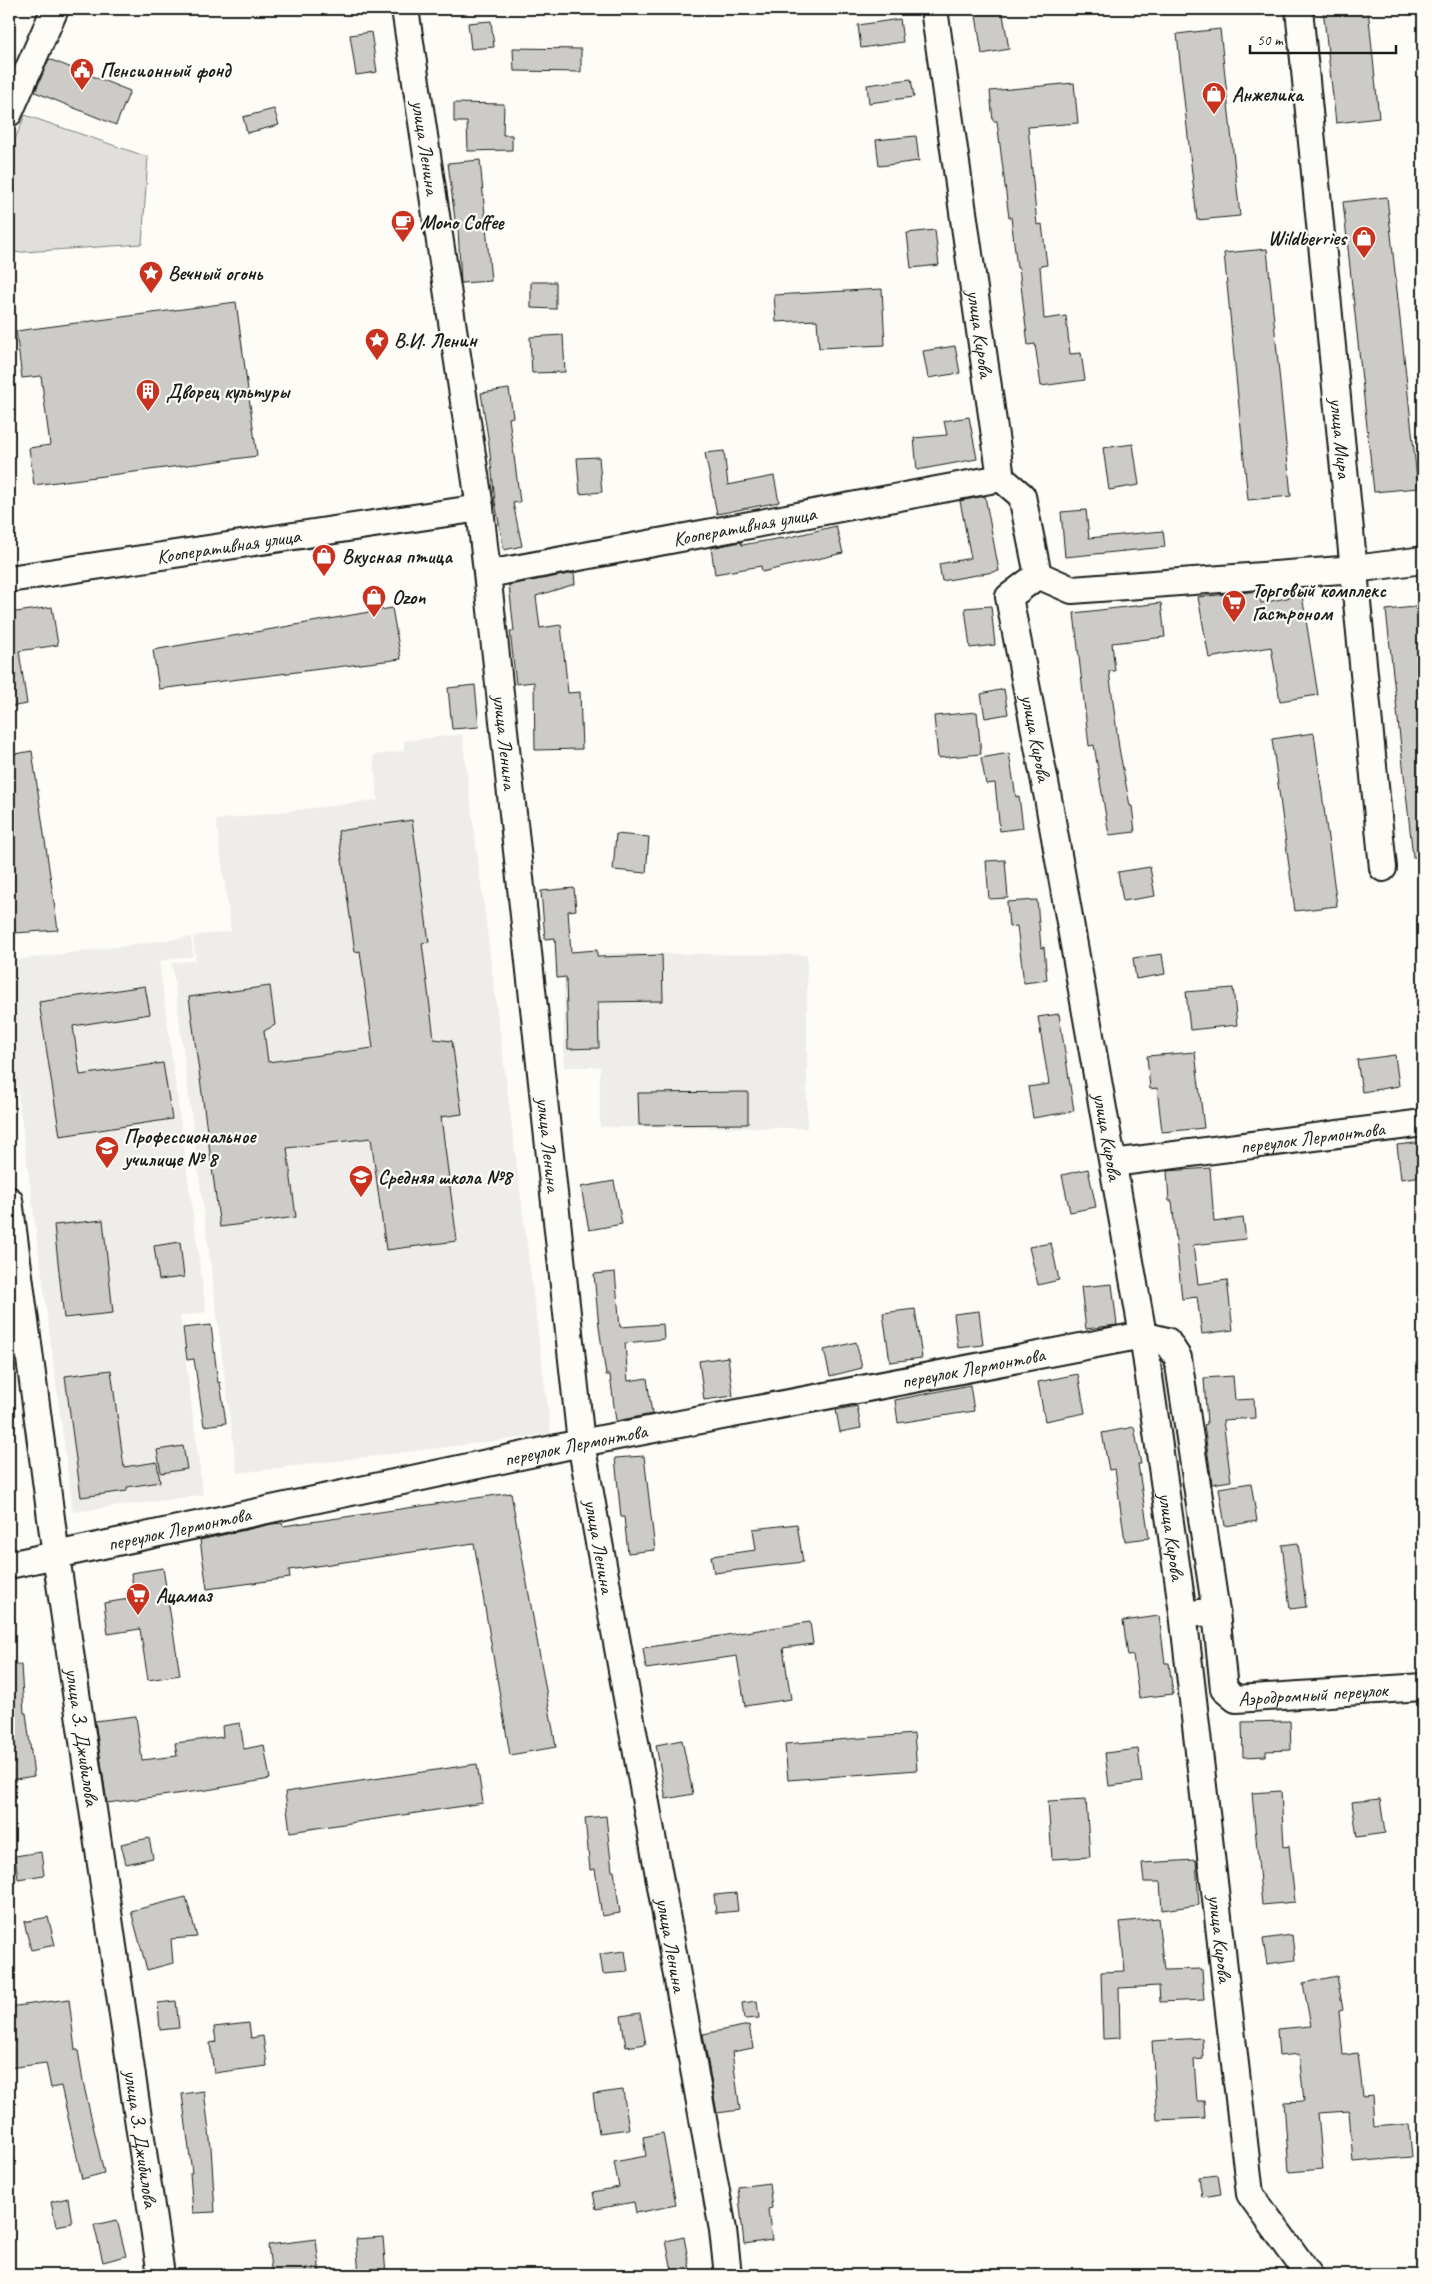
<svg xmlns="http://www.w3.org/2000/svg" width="1432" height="2284" font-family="Caveat,sans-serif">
  <rect width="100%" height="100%" fill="#fdfcf7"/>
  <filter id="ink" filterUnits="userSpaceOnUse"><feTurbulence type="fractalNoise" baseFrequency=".02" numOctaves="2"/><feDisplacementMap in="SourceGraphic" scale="10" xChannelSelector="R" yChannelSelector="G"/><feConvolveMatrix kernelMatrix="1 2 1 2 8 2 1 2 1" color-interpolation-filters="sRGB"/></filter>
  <g filter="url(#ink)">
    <g fill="#eeede9">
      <path d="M462,734L551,1434L237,1473L172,963L196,960L193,936L231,931L216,820L378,800L373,755L404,751V741Z"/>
      <path d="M191,937L193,956L159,961L206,1312L180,1316L203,1495L73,1512L9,1025V961Z"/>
      <path d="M604,953L807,955V1128L600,1127V1067H564V986L604,987Z"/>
    </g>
    <path fill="#e0dfdb" stroke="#7e7e7c" d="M25,115L148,157L142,244L9,253V154Z"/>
    <g fill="#cccbc8" stroke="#1c1c1c">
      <path d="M975,9H1002L1009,49L982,54Z"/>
      <path d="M1323,9H1368L1379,118L1336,123Z"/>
      <path d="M900,19L903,42L861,48L858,25Z"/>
      <path d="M491,21L494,47L471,49L468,23Z"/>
      <path d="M1220,29L1240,216L1197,220L1177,34Z"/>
      <path d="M371,32L377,72L356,75L350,35Z"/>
      <path d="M513,48L581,49V72L514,71Z"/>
      <path d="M49,59L130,91L116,125L35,92Z"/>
      <path d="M911,79L914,97L869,103L867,85Z"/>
      <path d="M1074,83L1078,123L1028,127L1037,225L1042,224L1047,265L1040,266L1044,319L1066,316L1070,354L1081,353L1085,380L1041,386L1035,344L1028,345L1019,268H1017L1011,217L1009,218L997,121H993L990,91Z"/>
      <path d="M454,103L504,104L503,135H512V150L468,151L467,122H454Z"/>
      <path d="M274,109L279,125L247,133L243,117Z"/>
      <path d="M916,136L919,161L879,166L876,140Z"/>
      <path d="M480,160L491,281L461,283L458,228H456L448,163Z"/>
      <path d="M1387,197L1418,488L1374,492L1343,202Z"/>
      <path d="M935,230L939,265L911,268L907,233Z"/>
      <path d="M1267,249L1291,496L1248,500L1224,253Z"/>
      <path d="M531,282H556V309L531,308Z"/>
      <path d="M882,289L885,345L819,348L817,320L776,322L774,295Z"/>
      <path d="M236,302L257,456L34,485L29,448L50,445L41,376L22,378L16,331Z"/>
      <path d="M563,335L565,372L532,373L530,337Z"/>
      <path d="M955,346L960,373L928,378L923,351Z"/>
      <path d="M509,389L513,417L509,418L520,502L513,503L522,546L504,550L495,502L489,444L481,393Z"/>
      <path d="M969,417L977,459L917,470L914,438L947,435L944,421Z"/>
      <path d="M1133,444L1139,485L1109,490L1103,448Z"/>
      <path d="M724,451L728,485L774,476L779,502L717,514L705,453Z"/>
      <path d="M599,457L602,492L580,494L577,458Z"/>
      <path d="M985,496L999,571L942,581L939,564L971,558L960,501Z"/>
      <path d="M1086,510L1089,538L1163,531L1165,547L1065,557L1061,512Z"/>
      <path d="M836,526L843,553L762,572L761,566L715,574L711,548L741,542L742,545L782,538V539Z"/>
      <path d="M574,573L575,584L536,596L540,628L561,625L568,693L580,692L582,749L535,750L534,682L516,684L510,631H514L509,585Z"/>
      <path d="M1259,591L1261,603L1302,595L1318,695L1280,701L1271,647L1209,658L1198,597Z"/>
      <path d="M1161,603L1165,637L1112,643L1115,671H1109L1119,748L1130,806H1132L1135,832L1109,835L1094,745L1089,746L1074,613Z"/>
      <path d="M991,606L995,645L970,648L965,608Z"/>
      <path d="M1423,606V857H1413L1386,610Z"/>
      <path d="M52,607L58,645L19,651L27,704L9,707V613Z"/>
      <path d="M392,608L401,659L159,689L153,650Z"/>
      <path d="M475,685L479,727L452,729L448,688Z"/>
      <path d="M1004,689L1008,714L985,718L981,694Z"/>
      <path d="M977,712L981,754L938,758L934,716Z"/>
      <path d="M1314,733L1337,906L1295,911L1272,739Z"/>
      <path d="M32,751L58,930L15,933L9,891V755Z"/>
      <path d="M1009,753L1016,797L1019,796L1023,828L1000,831L995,783L986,784L981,758Z"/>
      <path d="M412,820L429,942L422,943L434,1039L452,1041L462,1114L441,1117L457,1241L386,1250L371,1138L287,1148L296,1217L220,1227L189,997L270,986L275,1025L264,1031L268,1062L373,1048L360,951L355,952L338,831Z"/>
      <path d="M616,834L649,837L646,873L613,870Z"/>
      <path d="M1005,860L1008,898L989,899L986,861Z"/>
      <path d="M1150,867L1155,896L1123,901L1118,872Z"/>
      <path d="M574,888L576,910L568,911L571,952L597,950V957L662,955L663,1001L598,1002L599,1048L568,1049L566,977L557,978L555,938L545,939L541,891Z"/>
      <path d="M1037,900L1041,948L1044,947L1047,980L1024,983L1017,926L1009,927L1007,902Z"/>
      <path d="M1162,954L1165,974L1136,979L1133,958Z"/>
      <path d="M145,986L150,1014L73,1026L80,1075L163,1063L172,1119L60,1136L39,1002Z"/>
      <path d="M1233,988L1237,1025L1190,1030L1186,992Z"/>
      <path d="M1059,1014L1074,1111L1033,1118L1028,1087L1049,1084L1038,1017Z"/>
      <path d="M1195,1052L1204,1128L1162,1132L1157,1088L1150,1089L1147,1056Z"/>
      <path d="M1395,1055L1399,1086L1362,1092L1357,1060Z"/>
      <path d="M748,1092V1124L639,1125L638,1093Z"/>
      <path d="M1423,1142V1176L1401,1179L1397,1145Z"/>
      <path d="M1210,1168L1214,1222L1243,1218L1246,1239L1193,1245L1198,1284L1227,1280L1233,1330L1202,1334L1197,1297L1182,1299L1172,1201H1169L1167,1171Z"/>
      <path d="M1088,1169L1096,1207L1070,1212L1062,1175Z"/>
      <path d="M614,1181L622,1224L589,1230L581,1187Z"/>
      <path d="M103,1220L113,1313L64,1318L54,1225Z"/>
      <path d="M180,1242L184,1277L159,1280L154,1246Z"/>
      <path d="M1051,1243L1059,1280L1038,1285L1029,1247Z"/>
      <path d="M615,1272L620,1327L663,1324L664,1339L625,1343L628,1381L647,1378L652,1414L616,1421L610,1375H606L599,1327L594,1274Z"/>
      <path d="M1112,1284L1117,1325L1086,1329L1081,1287Z"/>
      <path d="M915,1309L922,1358L890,1362L883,1313Z"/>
      <path d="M979,1311L983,1345L958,1348L954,1314Z"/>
      <path d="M211,1325L218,1383L220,1382L226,1423L204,1426L194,1359L187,1360L183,1328Z"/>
      <path d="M856,1342L862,1368L830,1376L824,1350Z"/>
      <path d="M728,1357L733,1396L704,1400L699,1361Z"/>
      <path d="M111,1370L124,1467L157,1462L160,1482L127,1487V1491L81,1497L65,1376Z"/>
      <path d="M1078,1374L1085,1413L1045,1421L1038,1382Z"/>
      <path d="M1233,1376L1235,1400L1254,1399L1255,1418L1223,1420L1231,1481L1212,1484L1204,1425L1207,1424L1204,1378Z"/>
      <path d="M970,1385L974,1411L898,1423L895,1400Z"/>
      <path d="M857,1406L861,1428L840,1432L836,1410Z"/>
      <path d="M1134,1427L1141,1464H1138L1149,1538L1125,1541L1115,1469L1109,1470L1102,1433Z"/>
      <path d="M183,1446L187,1469L161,1473L157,1450Z"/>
      <path d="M644,1456L655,1550L628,1553L624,1517H621L615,1458Z"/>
      <path d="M1251,1483L1257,1521L1225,1526L1219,1488Z"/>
      <path d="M511,1493L556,1747L510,1755L474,1543L289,1570L290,1578L207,1589L200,1540L272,1524L282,1523L283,1526Z"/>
      <path d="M797,1524L803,1562L714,1573L711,1556L756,1550L753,1529Z"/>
      <path d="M1298,1543L1306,1607L1290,1609L1282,1545Z"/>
      <path d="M163,1568L180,1675L148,1680L140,1629L108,1634L104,1603L135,1598L131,1573Z"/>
      <path d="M1159,1616L1165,1663H1169L1173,1694L1139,1698L1133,1655L1128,1656L1123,1621Z"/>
      <path d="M810,1622L813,1644L783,1648L791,1699L745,1706L737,1656L646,1669L643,1648Z"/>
      <path d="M9,1665H21L24,1713H26L34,1776L9,1780Z"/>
      <path d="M136,1716L142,1760L177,1756L175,1743L223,1737L222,1726L240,1723L244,1749L264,1745L270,1779L207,1790L107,1803L95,1721Z"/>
      <path d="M1290,1721L1291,1750L1266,1751V1756L1243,1757L1242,1722Z"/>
      <path d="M914,1734L917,1770L788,1780L785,1744Z"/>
      <path d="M682,1740L693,1794L666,1799L656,1745Z"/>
      <path d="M1138,1749L1142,1782L1109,1786L1105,1753Z"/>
      <path d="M477,1764L483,1803L290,1832L285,1792Z"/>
      <path d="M1281,1791L1284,1847L1289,1846L1295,1902L1262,1905L1252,1793Z"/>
      <path d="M1086,1799L1090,1857L1052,1859L1048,1801Z"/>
      <path d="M1380,1799L1385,1833L1357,1837L1352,1802Z"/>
      <path d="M606,1816L612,1871H614L620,1913L602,1916L595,1869L590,1870L585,1818Z"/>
      <path d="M149,1838L153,1858L126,1864L121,1844Z"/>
      <path d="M41,1852L44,1875L18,1879L15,1856Z"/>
      <path d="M1196,1860L1199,1905L1162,1910L1160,1882H1144L1142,1863Z"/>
      <path d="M736,1893L738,1911L716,1913L714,1895Z"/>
      <path d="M186,1897L197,1937L171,1939L173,1963L147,1970L131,1911Z"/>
      <path d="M48,1917L55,1945L31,1950L24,1922Z"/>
      <path d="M1158,1918L1164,1970L1202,1969L1204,2000L1160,2002L1159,1986L1119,1988L1120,2038L1103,2039L1101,1972L1125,1971L1120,1922Z"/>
      <path d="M1292,1935L1295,1960L1267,1964L1263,1939Z"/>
      <path d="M625,1951L628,1972L603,1974L600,1954Z"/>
      <path d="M1337,1976L1343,2010L1339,2011L1343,2055L1358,2053L1363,2096L1372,2095L1374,2127L1409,2124L1412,2157L1353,2162L1349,2111L1318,2113L1323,2169L1289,2172L1284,2102L1304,2101L1299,2054L1279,2056L1277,2029L1311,2026L1303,1983Z"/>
      <path d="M69,1999L75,2050H78L83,2082L104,2173L82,2179L61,2086L51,2088L46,2063L9,2068V2007Z"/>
      <path d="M176,2001L179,2028L160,2030L158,2003Z"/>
      <path d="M757,2001L759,2018L744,2019L742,2003Z"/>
      <path d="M640,2013L646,2044L626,2047L621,2016Z"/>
      <path d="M249,2023L251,2038L263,2036L267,2066L214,2073L210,2043L216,2042L214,2027Z"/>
      <path d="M749,2025L753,2048L732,2052L740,2110L717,2113L703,2034Z"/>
      <path d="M1202,2038L1203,2059L1194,2060L1197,2101H1204L1205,2118L1157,2120L1152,2041Z"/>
      <path d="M623,2090L629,2129L599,2133L593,2094Z"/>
      <path d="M204,2091L211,2147L215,2212L193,2213L190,2173H192L182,2094Z"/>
      <path d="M663,2133L676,2205L636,2213L634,2202L596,2209L593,2192L619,2187L614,2162L646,2156L643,2137Z"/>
      <path d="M1218,2175L1221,2194L1202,2197L1199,2177Z"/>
      <path d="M769,2183L772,2208L768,2209L772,2240L744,2244L738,2187Z"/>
      <path d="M68,2198L72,2223L56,2226L51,2202Z"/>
      <path d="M117,2220L126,2256L103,2262L94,2225Z"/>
      <path d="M383,2237L386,2275H359L356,2239Z"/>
      <path d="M684,2237L691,2275H673L666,2241Z"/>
      <path d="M316,2239L320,2275H272L268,2245Z"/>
    </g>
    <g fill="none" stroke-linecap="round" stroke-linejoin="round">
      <defs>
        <g id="minor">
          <path id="s1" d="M405,9L480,508L581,1443L723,2230L728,2275"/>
          <path id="s2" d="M934,9L1001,478L1022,496L1038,575"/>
          <path id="s3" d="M1299,9L1383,868"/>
          <path d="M9,113L55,9"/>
          <path id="s4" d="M488,574L1001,478"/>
          <path id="s5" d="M1038,575L1009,597L1048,798L1143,1335L1183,1613L1250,2194L1309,2275"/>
          <path d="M1038,575L1072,590L1355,569L1423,560"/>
          <path id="s6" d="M9,579L480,508"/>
          <path id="s7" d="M1113,1163L1423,1123"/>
          <path id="s8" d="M9,1200L56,1556L161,2275"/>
          <path id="s9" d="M9,1565L581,1443L1143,1335L1167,1341L1178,1358L1216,1612"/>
          <path id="s10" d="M1198,1613L1216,1612L1224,1689L1236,1699L1423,1687"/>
        </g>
      </defs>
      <use href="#minor" stroke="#1c1c1c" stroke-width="30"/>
      <use href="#minor" stroke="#fdfcf7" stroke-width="26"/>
    </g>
  </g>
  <defs>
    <symbol id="civic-pin" viewBox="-11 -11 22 30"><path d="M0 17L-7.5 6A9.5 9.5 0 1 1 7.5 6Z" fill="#c8321e" stroke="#fdfcf7"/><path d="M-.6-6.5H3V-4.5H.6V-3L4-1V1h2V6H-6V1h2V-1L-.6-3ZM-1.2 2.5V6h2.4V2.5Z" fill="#fff"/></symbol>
    <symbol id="shop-pin" viewBox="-11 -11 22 30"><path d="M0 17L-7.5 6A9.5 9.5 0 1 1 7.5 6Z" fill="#c8321e" stroke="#fdfcf7"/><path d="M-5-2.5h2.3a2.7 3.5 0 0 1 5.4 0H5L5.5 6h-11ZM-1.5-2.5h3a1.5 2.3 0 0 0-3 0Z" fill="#fff"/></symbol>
    <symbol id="cafe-pin" viewBox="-11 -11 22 30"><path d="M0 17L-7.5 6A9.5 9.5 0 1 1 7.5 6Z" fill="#c8321e" stroke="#fdfcf7"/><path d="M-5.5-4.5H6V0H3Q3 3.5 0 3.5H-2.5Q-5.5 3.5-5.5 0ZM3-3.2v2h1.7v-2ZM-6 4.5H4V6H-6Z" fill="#fff"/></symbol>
    <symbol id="sight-pin" viewBox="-11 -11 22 30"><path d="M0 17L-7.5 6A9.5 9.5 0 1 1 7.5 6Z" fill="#c8321e" stroke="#fdfcf7"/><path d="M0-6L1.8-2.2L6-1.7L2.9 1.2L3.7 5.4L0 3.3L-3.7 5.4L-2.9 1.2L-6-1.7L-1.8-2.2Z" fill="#fff"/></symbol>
    <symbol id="building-pin" viewBox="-11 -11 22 30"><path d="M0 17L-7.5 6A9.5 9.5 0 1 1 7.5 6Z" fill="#c8321e" stroke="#fdfcf7"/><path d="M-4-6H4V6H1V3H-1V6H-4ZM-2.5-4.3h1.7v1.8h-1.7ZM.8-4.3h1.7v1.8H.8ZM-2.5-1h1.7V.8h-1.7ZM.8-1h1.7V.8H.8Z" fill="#fff"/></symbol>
    <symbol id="supermarket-pin" viewBox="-11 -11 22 30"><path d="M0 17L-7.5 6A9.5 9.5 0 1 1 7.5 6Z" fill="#c8321e" stroke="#fdfcf7"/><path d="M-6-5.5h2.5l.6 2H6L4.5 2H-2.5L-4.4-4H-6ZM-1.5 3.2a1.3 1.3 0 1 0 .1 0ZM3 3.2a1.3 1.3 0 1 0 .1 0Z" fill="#fff"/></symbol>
    <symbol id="university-pin" viewBox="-11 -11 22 30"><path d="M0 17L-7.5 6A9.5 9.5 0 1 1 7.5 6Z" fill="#c8321e" stroke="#fdfcf7"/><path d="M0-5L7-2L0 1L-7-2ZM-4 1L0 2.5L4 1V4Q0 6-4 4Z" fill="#fff"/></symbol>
    <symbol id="school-pin" viewBox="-11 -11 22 30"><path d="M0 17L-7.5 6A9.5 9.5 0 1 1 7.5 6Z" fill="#c8321e" stroke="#fdfcf7"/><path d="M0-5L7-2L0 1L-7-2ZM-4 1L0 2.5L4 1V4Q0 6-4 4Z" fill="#fff"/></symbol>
  </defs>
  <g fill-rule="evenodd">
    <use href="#civic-pin" x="68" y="56" width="28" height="38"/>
    <use href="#shop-pin" x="1200" y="80" width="28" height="38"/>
    <use href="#cafe-pin" x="389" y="208" width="28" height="38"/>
    <use href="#shop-pin" x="1350" y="224" width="28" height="38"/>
    <use href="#sight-pin" x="137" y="259" width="28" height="38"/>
    <use href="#sight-pin" x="363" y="326" width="28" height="38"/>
    <use href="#building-pin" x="134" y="377" width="28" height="38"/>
    <use href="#shop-pin" x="310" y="542" width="28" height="38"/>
    <use href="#shop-pin" x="360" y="583" width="28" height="38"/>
    <use href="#supermarket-pin" x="1220" y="588" width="28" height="38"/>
    <use href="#university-pin" x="93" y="1134" width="28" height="38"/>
    <use href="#school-pin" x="347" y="1163" width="28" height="38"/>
    <use href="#supermarket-pin" x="124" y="1581" width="28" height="38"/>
  </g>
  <g text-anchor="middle" stroke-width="4.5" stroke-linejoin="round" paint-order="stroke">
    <g font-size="20" font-weight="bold" fill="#1c1c1c" stroke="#fdfcf7" text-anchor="start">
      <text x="100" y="77">Пенсионный фонд</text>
      <text x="1232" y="101">Анжелика</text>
      <text x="420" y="229">Mono Coffee</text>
      <text x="1346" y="245" text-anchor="end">Wildberries</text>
      <text x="168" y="280">Вечный огонь</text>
      <text x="394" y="347">В.И. Ленин</text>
      <text x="166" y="398">Дворец культуры</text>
      <text x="342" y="563">Вкусная птица</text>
      <text x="1252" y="597">Торговый комплекс<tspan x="1252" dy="23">Гастроном</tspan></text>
      <text x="392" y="604">Ozon</text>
      <text x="124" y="1143">Профессиональное<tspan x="124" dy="23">училище № 8</tspan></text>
      <text x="378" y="1184">Средняя школа №8</text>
      <text x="156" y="1602">Ацамаз</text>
    </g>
    <g font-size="20" fill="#1c1c1c" stroke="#fdfcf7">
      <text dy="7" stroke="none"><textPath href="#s1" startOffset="140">улица Ленина</textPath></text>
      <text dy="7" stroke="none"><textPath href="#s2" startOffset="328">улица Кирова</textPath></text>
      <text dy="7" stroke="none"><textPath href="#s3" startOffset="431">улица Мира</textPath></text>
      <text dy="7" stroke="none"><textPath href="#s4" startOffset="261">Кооперативная улица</textPath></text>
      <text dy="7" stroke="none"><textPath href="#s6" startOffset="222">Кооперативная улица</textPath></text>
      <text dy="7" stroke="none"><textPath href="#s5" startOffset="180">улица Кирова</textPath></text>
      <text dy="7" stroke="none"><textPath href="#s1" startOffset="740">улица Ленина</textPath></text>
      <text dy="7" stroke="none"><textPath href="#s5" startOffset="585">улица Кирова</textPath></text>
      <text dy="7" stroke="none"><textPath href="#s7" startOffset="201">переулок Лермонтова</textPath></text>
      <text dy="7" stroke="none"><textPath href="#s1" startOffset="1145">улица Ленина</textPath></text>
      <text dy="7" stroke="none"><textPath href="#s9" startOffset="984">переулок Лермонтова</textPath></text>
      <text dy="7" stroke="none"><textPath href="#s9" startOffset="579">переулок Лермонтова</textPath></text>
      <text dy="7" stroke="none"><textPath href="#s9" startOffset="174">переулок Лермонтова</textPath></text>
      <text dy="7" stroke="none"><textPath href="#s5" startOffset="990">улица Кирова</textPath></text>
      <text dy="7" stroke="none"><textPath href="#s1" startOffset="1550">улица Ленина</textPath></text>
      <text dy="7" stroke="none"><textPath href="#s10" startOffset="188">Аэродромный переулок</textPath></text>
      <text dy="7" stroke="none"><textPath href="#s8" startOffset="542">улица З. Джибилова</textPath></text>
      <text dy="7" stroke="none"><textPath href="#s5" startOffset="1395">улица Кирова</textPath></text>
      <text dy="7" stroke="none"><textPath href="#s1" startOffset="1955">улица Ленина</textPath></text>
      <text dy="7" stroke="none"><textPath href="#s8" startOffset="948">улица З. Джибилова</textPath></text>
    </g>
  </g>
  <rect width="1432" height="2284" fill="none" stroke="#fdfcf7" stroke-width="30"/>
  <rect x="15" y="15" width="1402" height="2254" fill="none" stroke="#1c1c1c" stroke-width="2" filter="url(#ink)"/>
  <path d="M1250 45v8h146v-8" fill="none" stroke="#1c1c1c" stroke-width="2.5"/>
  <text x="1257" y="45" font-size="15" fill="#1c1c1c" stroke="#fdfcf7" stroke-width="4" paint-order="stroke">50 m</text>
</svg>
